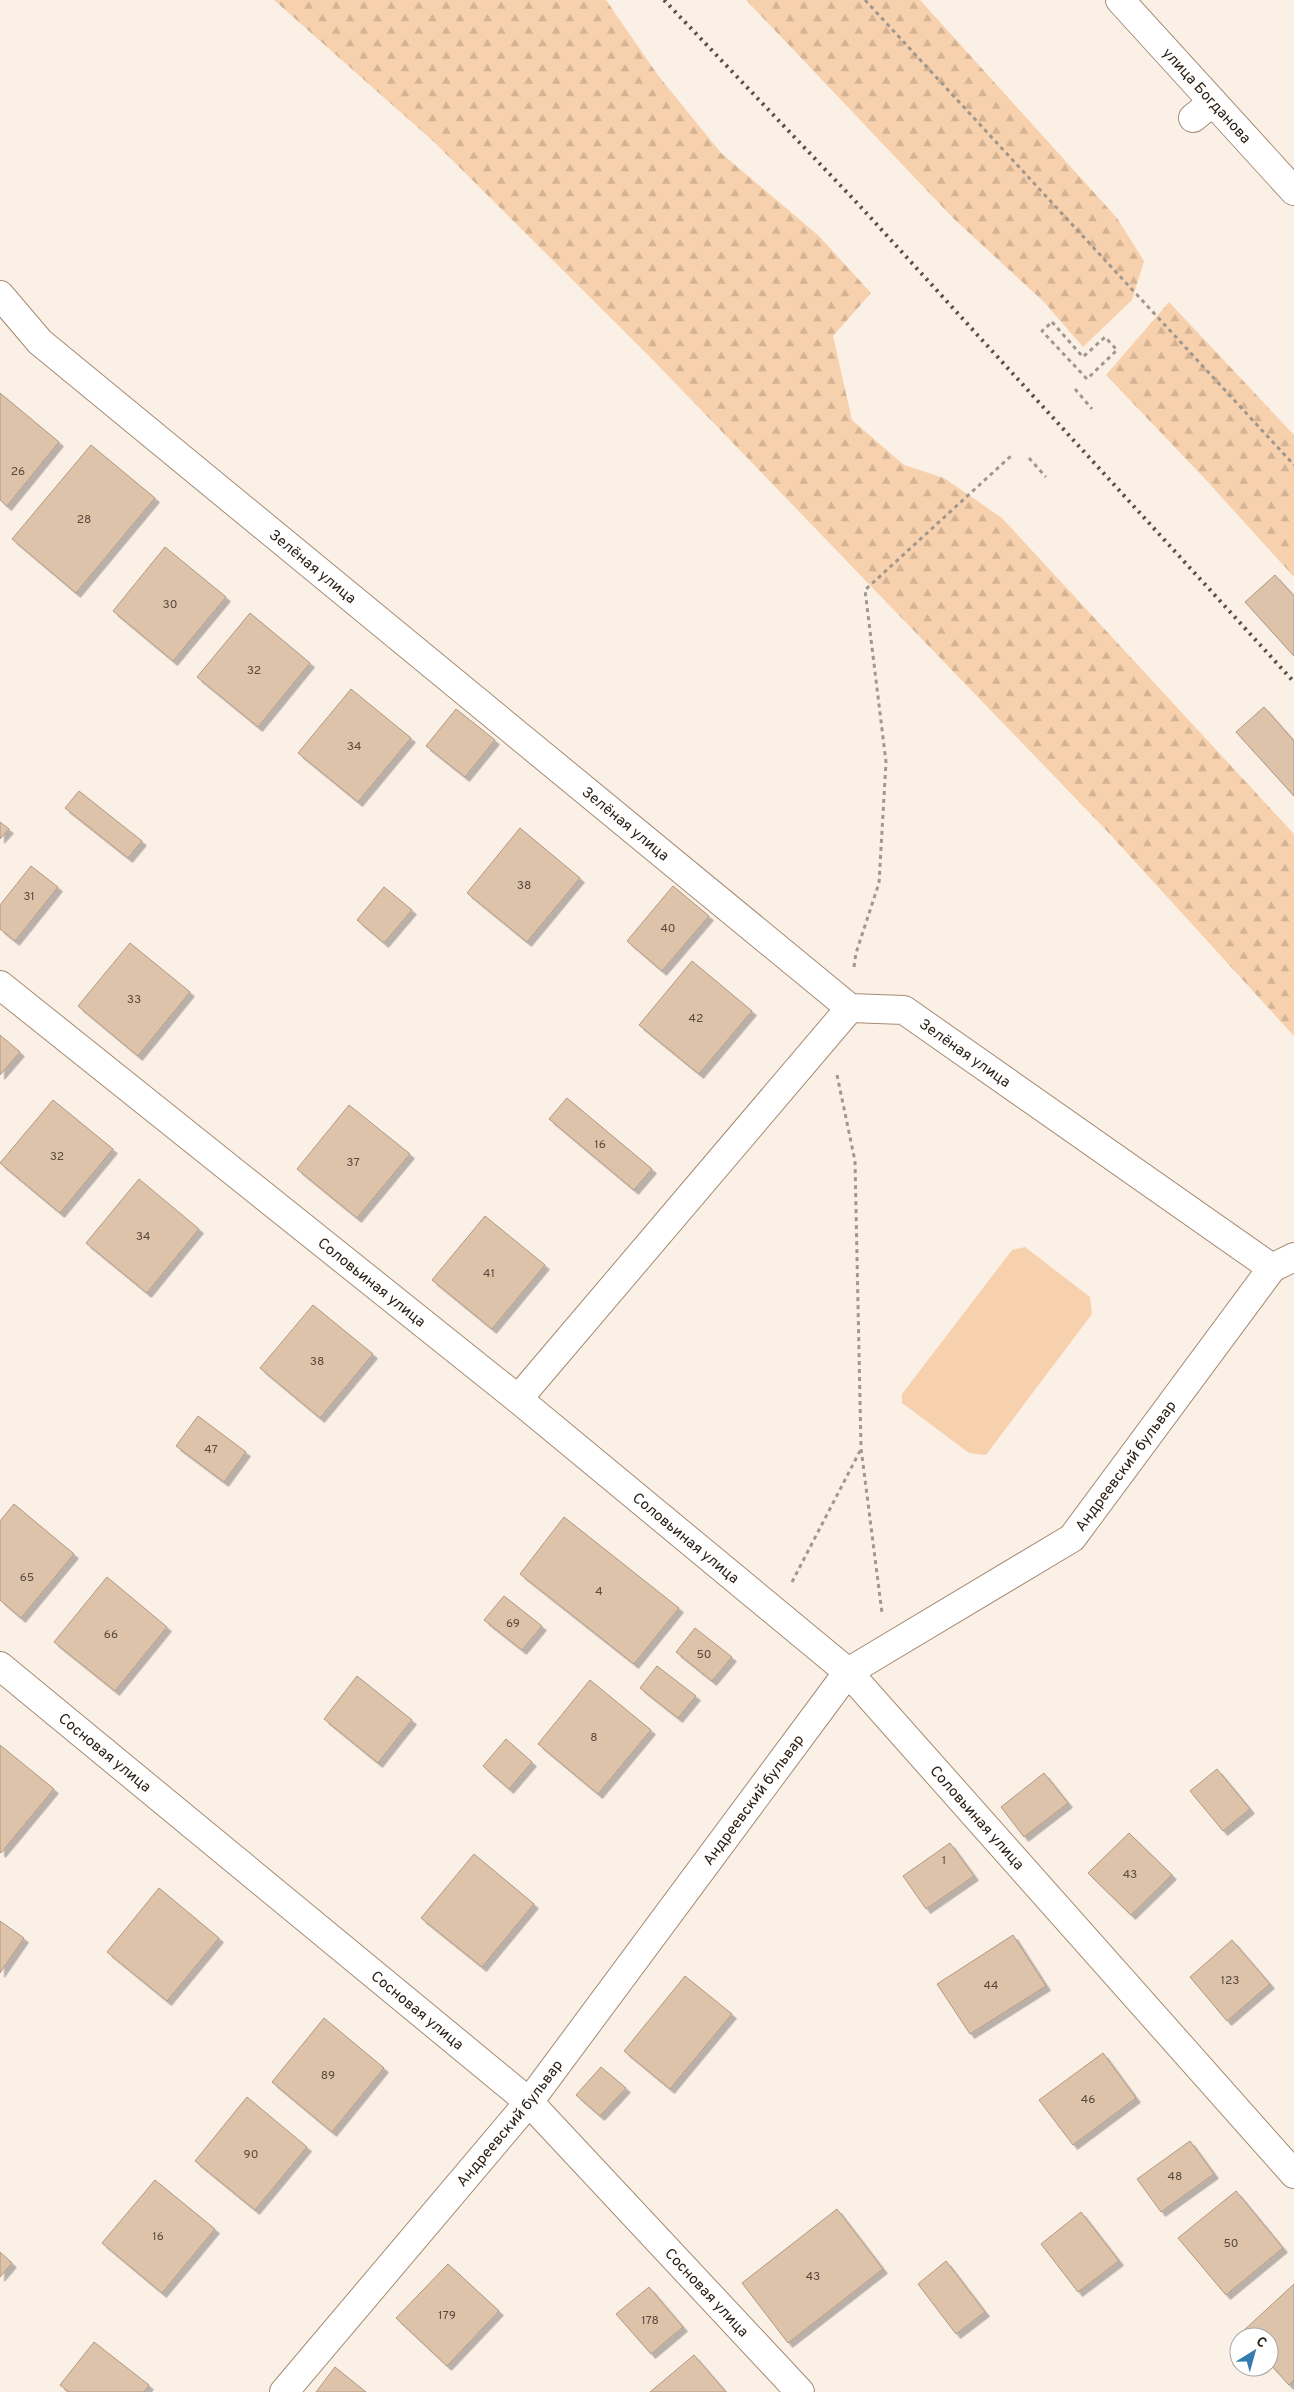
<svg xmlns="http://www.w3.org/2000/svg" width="1294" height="2392" font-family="Overpass,sans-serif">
  <defs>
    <pattern id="forest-firs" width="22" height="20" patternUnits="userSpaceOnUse" patternTransform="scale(1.25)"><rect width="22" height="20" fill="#f7d1ae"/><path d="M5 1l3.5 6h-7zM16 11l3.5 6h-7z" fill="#d4b395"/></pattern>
    <filter id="shadow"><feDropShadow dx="4.5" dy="4.5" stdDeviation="0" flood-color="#0004"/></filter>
  </defs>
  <rect width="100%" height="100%" fill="#fbf0e6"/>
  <g fill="url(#forest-firs)">
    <path d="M274,0H606L657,74L721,153L819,236L871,293L833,336L852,420L904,465L944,478L1002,518L1294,834V1036L1107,831L649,356L433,141Z"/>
    <path d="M746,0H920L1117,218L1144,261L1132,300L1083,347L1044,302L954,219Z"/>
    <path d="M1169,302L1294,435V577L1206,480L1106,375Z"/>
  </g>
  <path fill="#f7d1ae" d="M1025,1247L1090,1297L1092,1314L986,1455L969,1453L902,1403V1394L1012,1250Z"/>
  <g fill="#dec3ab" stroke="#b29881" filter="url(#shadow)">
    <path d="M0,393L59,442L7,506L0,500Z"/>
    <path d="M91,445L155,498L76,593L12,539Z"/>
    <path d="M165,547L226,597L173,661L113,611Z"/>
    <path d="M1275,575L1294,596V656L1245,602Z"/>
    <path d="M250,613L310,663L258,727L197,677Z"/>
    <path d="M351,689L411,738L358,802L298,753Z"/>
    <path d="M1264,707L1294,741V796L1236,732Z"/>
    <path d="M456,709L495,740L465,777L426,746Z"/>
    <path d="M79,791L142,841L128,858L65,808Z"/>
    <path d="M0,822L9,829L0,839Z"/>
    <path d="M520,828L580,878L527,942L467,893Z"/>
    <path d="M31,866L58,887L15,941L0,929V905Z"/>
    <path d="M673,886L709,916L662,971L627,941Z"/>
    <path d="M384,887L412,910L384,943L357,920Z"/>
    <path d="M130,943L190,992L138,1056L78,1006Z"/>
    <path d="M692,961L752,1011L699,1074L639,1025Z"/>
    <path d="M0,1035L20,1052L0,1075Z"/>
    <path d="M567,1098L652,1169L634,1190L549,1119Z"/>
    <path d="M53,1100L113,1149L60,1213L0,1163Z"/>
    <path d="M349,1105L410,1154L357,1218L297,1169Z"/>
    <path d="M139,1179L199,1229L147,1293L86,1243Z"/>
    <path d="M485,1216L545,1265L492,1329L432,1280Z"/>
    <path d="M313,1305L373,1354L320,1418L260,1368Z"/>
    <path d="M198,1416L246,1452L224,1482L176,1446Z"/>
    <path d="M14,1504L74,1554L21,1618L0,1600V1521Z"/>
    <path d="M564,1517L679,1608L634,1664L520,1574Z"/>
    <path d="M107,1577L167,1627L115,1691L54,1642Z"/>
    <path d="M504,1596L542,1626L522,1650L484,1620Z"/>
    <path d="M695,1628L732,1657L712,1681L676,1652Z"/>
    <path d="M657,1666L696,1696L678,1718L640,1688Z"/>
    <path d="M357,1676L412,1720L378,1763L324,1719Z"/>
    <path d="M590,1680L651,1730L598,1794L538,1744Z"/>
    <path d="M506,1739L532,1762L509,1789L483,1766Z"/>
    <path d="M0,1745L54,1789L1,1853L0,1852Z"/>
    <path d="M1217,1769L1250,1809L1223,1831L1190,1791Z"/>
    <path d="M1044,1773L1068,1803L1024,1837L1001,1807Z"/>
    <path d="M1129,1833L1172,1875L1131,1915L1088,1873Z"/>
    <path d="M950,1843L974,1876L926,1909L903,1876Z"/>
    <path d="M474,1854L534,1904L482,1967L421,1918Z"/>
    <path d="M159,1888L219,1938L167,2001L107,1952Z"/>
    <path d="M0,1921L24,1938L0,1973Z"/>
    <path d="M1013,1935L1046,1986L970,2034L937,1984Z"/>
    <path d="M1232,1940L1270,1984L1227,2021L1190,1977Z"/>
    <path d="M685,1976L732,2014L670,2089L624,2051Z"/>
    <path d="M324,2018L384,2068L332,2132L272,2082Z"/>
    <path d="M1103,2053L1136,2098L1073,2145L1039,2100Z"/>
    <path d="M601,2067L626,2088L600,2116L576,2095Z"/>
    <path d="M247,2097L307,2147L255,2210L195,2161Z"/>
    <path d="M1190,2141L1214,2174L1161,2212L1137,2179Z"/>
    <path d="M155,2180L215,2229L162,2293L102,2243Z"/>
    <path d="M1236,2191L1283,2248L1226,2295L1178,2238Z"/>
    <path d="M837,2209L883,2269L788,2343L742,2283Z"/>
    <path d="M1081,2212L1119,2261L1078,2292L1041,2244Z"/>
    <path d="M0,2252L12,2263L0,2277Z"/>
    <path d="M946,2261L985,2312L956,2334L918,2284Z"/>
    <path d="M448,2264L499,2311L447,2366L396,2318Z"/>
    <path d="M1294,2284V2380L1289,2385L1269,2363V2337H1245L1241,2333Z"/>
    <path d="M649,2287L683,2327L651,2354L616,2314Z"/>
    <path d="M94,2342L149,2385L144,2392H69L60,2385Z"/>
    <path d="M694,2355L726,2392H650Z"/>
    <path d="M335,2367L366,2392H316Z"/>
  </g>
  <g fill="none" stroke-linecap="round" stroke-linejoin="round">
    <defs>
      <g id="minor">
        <path id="s1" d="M1120,0L1294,191"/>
        <path d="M1193,118L1213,102"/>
        <path id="s2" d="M0,295L40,342L850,1008L904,1010L1272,1268L1294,1257"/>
        <path id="s3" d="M0,985L518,1399L848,1672L1294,2174"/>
        <path d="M518,1399L850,1008"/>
        <path id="s4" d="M0,1666L529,2102L800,2392"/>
        <path id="s5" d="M284,2392L529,2102L848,1672L1072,1538L1272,1268"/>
      </g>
    </defs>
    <use href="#minor" stroke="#a58b74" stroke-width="30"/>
    <g stroke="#a1978d" stroke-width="3" stroke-dasharray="4 4" stroke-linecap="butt">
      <path d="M865,0L1294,465"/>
      <path d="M1052,322L1083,357L1105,337L1117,350L1087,379L1042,331Z"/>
      <path d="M1075,389L1092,409"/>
      <path d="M1029,458L1046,477"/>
      <path d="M854,967L856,953L879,883L886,762L865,590L1012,455"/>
      <path d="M837,1075L855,1161L861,1448L882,1613"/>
      <path d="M792,1582L861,1449"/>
    </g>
    <use href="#minor" stroke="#fff" stroke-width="28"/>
    <path stroke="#594f46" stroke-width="4" stroke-dasharray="2.5 5" stroke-linecap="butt" d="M664,0L859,205L1294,682"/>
  </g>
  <g text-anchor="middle" stroke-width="5" stroke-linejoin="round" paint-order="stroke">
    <g font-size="12" fill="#584a3d">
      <text x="18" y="475">26</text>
      <text x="84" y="523">28</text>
      <text x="170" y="608">30</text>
      <text x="254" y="674">32</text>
      <text x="354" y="750">34</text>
      <text x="524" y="889">38</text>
      <text x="29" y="900">31</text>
      <text x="668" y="932">40</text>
      <text x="134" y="1003">33</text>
      <text x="696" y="1022">42</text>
      <text x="600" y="1148">16</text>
      <text x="57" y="1160">32</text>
      <text x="353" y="1166">37</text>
      <text x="143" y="1240">34</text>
      <text x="489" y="1277">41</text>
      <text x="317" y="1365">38</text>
      <text x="211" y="1453">47</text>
      <text x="27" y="1581">65</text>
      <text x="599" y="1595">4</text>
      <text x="513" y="1627">69</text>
      <text x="111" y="1638">66</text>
      <text x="704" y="1658">50</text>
      <text x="594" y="1741">8</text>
      <text x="944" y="1864">1</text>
      <text x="1130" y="1878">43</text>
      <text x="1230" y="1984">123</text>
      <text x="991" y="1989">44</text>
      <text x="328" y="2079">89</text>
      <text x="1088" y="2103">46</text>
      <text x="251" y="2158">90</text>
      <text x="1175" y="2180">48</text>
      <text x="158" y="2240">16</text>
      <text x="1231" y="2247">50</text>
      <text x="813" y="2280">43</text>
      <text x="447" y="2319">179</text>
      <text x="650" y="2324">178</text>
    </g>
    <g font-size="15" fill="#2b2118" stroke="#fff">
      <text dy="5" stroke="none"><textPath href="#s1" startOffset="129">улица Богданова</textPath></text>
      <text dy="5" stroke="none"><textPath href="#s2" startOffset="415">Зелёная улица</textPath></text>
      <text dy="5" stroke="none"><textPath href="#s2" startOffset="820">Зелёная улица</textPath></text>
      <text dy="5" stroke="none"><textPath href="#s2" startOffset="1239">Зелёная улица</textPath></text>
      <text dy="5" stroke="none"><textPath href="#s3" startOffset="476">Соловьиная улица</textPath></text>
      <text dy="5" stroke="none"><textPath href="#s5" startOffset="1266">Андреевский бульвар</textPath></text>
      <text dy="5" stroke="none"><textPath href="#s3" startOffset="881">Соловьиная улица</textPath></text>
      <text dy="5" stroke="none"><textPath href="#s4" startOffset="136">Сосновая улица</textPath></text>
      <text dy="5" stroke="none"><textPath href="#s5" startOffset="756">Андреевский бульвар</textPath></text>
      <text dy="5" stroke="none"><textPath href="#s3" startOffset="1286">Соловьиная улица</textPath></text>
      <text dy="5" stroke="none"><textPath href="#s4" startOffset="541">Сосновая улица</textPath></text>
      <text dy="5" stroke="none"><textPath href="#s5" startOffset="351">Андреевский бульвар</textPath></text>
      <text dy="5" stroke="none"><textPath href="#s4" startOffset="946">Сосновая улица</textPath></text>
    </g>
  </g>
  <g transform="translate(1254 2352) rotate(37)"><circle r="24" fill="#ffffff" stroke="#aaa6a3"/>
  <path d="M0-4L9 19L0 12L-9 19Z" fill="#357cb1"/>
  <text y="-8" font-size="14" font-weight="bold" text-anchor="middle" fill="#2b2118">С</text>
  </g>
</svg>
